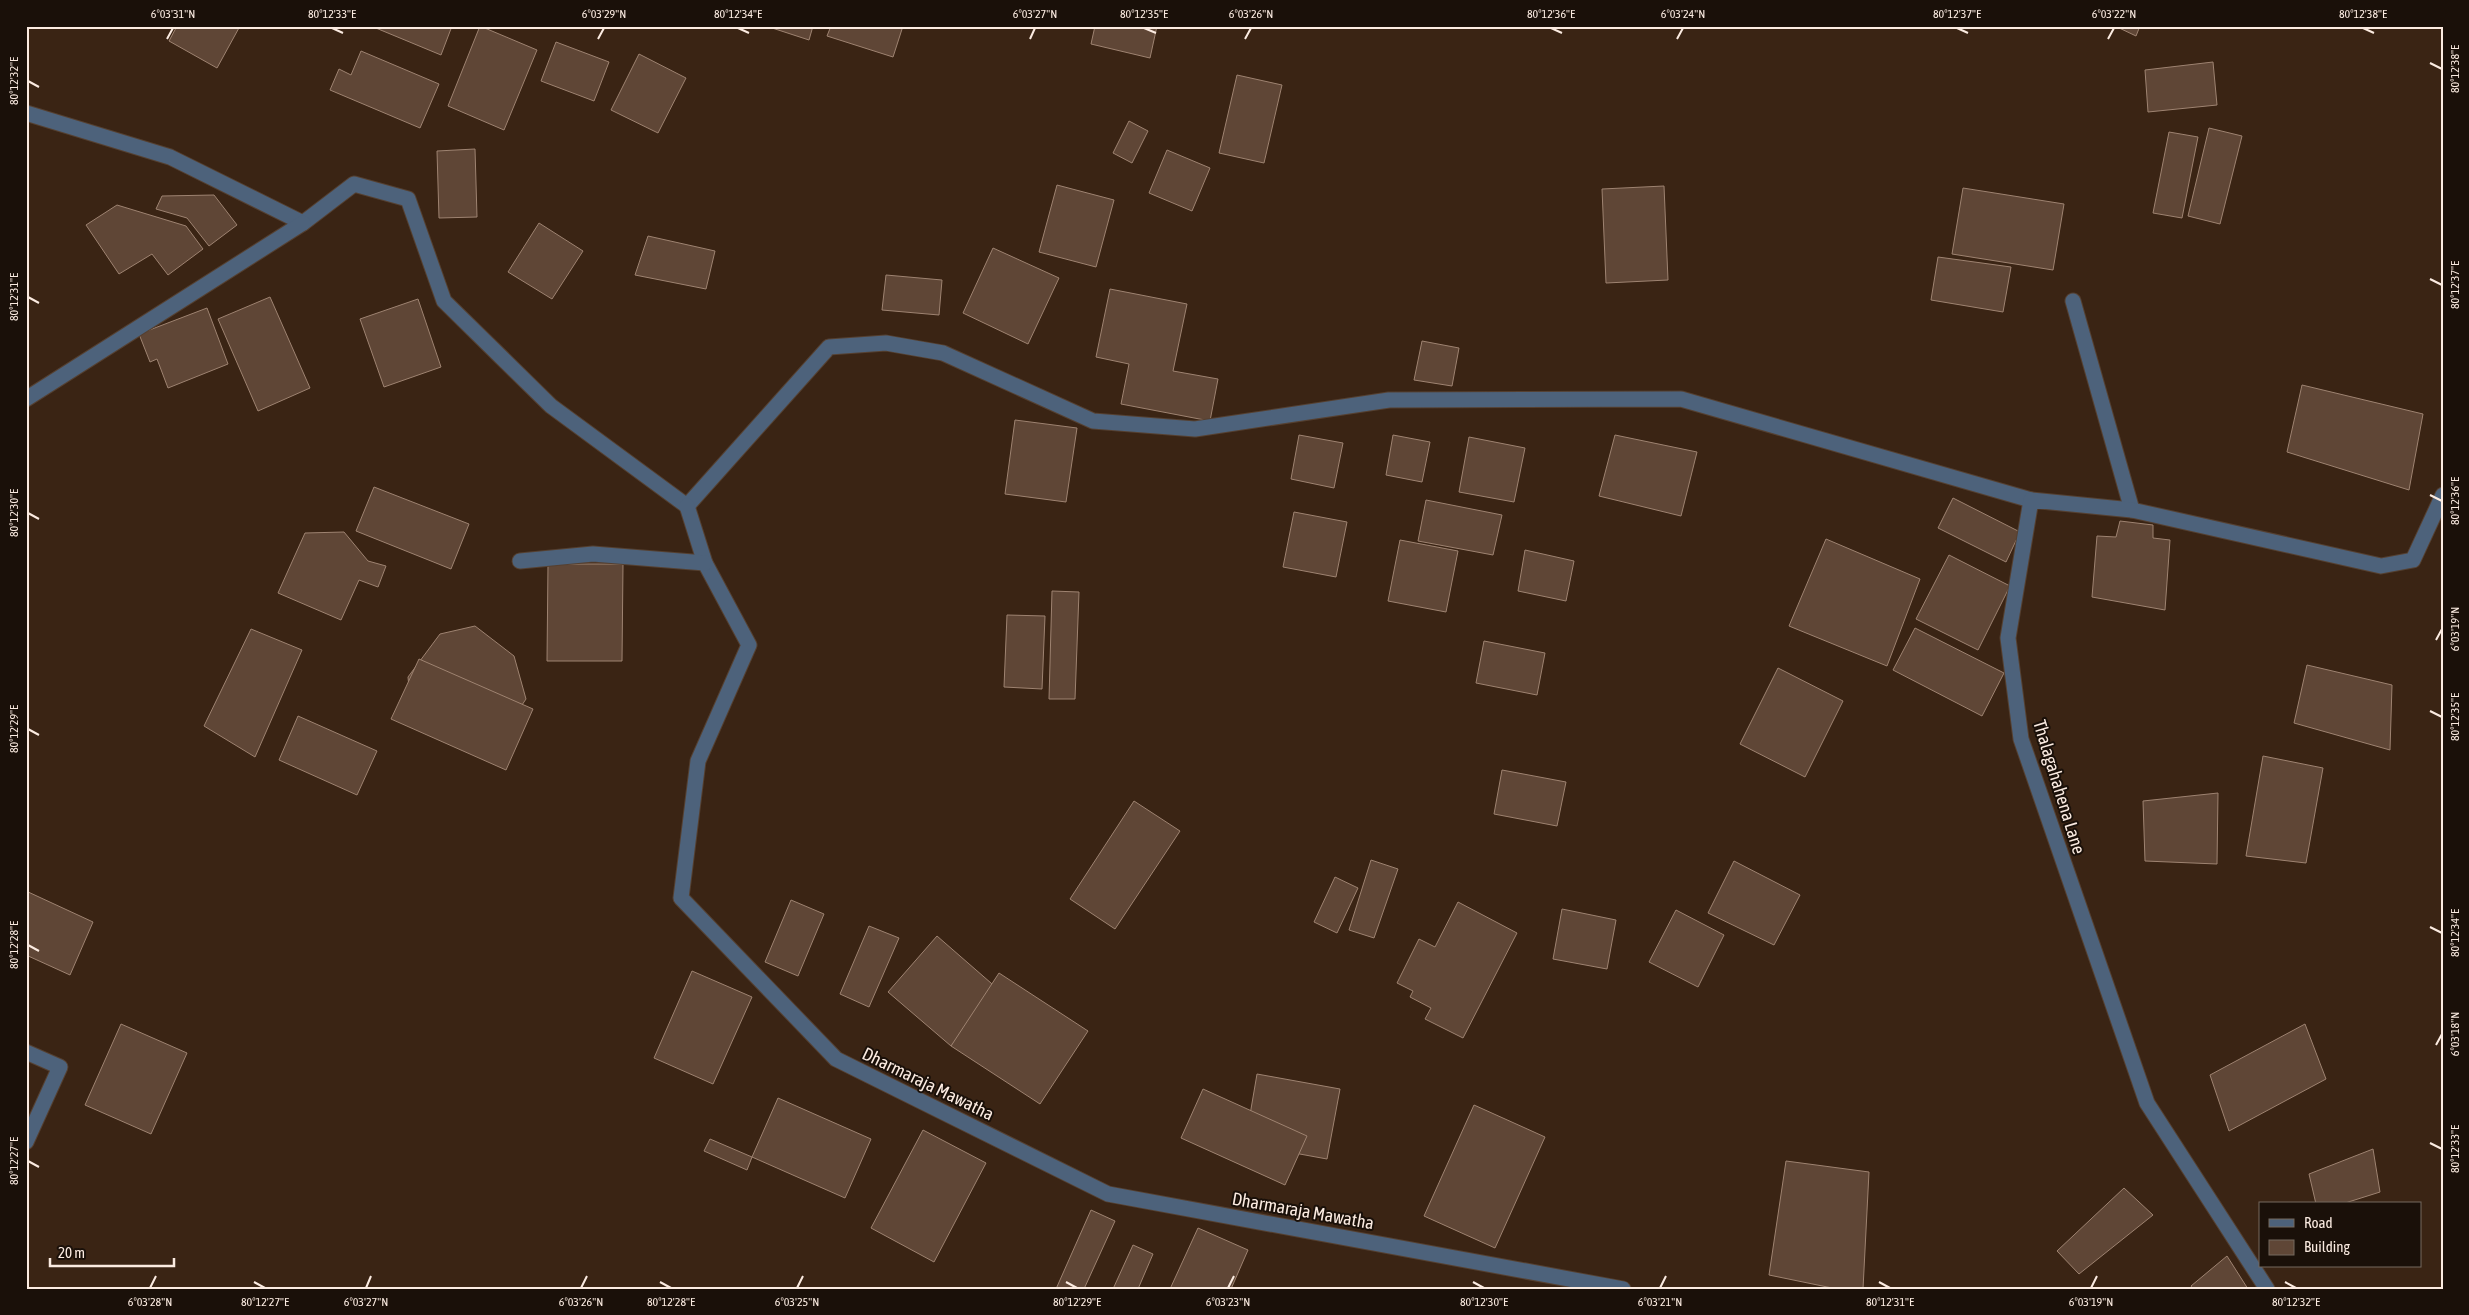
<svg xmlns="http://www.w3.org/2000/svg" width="2469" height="1315" font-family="'Asap Condensed',sans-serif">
  <rect width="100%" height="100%" fill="#3a2414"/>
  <g fill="#5f4636" stroke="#9e8371">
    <path d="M177,26H240L217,68L169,41Z"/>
    <path d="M371,26H452L441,55Z"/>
    <path d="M480,26L537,50L504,130L448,106Z"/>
    <path d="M766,26H813L809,40Z"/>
    <path d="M831,26H903L893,57L827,36Z"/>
    <path d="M1095,26H1157L1150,58L1091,44Z"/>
    <path d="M2115,26H2140L2136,36Z"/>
    <path d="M556,42L609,62L594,101L541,81Z"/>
    <path d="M361,51L439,84L420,128L330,90L339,69L351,75Z"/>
    <path d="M639,54L686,78L658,133L611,110Z"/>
    <path d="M2213,62L2217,105L2148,112L2145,70Z"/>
    <path d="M1237,75L1282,85L1264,163L1219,153Z"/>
    <path d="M1129,121L1148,131L1132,163L1113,153Z"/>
    <path d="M2209,128L2242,136L2220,224L2188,216Z"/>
    <path d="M2169,132L2198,137L2182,218L2153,213Z"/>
    <path d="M475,149L477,217L439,218L437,151Z"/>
    <path d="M1167,150L1210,168L1192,211L1149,193Z"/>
    <path d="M1057,185L1114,200L1096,267L1039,252Z"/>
    <path d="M1664,186L1668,280L1606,283L1602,189Z"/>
    <path d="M1963,188L2064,204L2053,270L1952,254Z"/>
    <path d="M214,195L237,225L209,246L187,218L156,209L162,196Z"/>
    <path d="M117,205L186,226L203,249L168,275L152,254L119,274L86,225Z"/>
    <path d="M539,223L583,251L552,299L508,272Z"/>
    <path d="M648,236L715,251L706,289L635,275Z"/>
    <path d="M993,248L1059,278L1028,344L963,313Z"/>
    <path d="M1938,257L2011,267L2003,312L1931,300Z"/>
    <path d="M886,275L942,280L939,315L882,310Z"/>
    <path d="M1110,289L1187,304L1173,371L1218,379L1210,421L1121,404L1129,364L1096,357Z"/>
    <path d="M270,297L310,388L258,411L218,319Z"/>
    <path d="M418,299L441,367L384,387L360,319Z"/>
    <path d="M207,308L228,364L168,388L157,359L150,362L139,334Z"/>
    <path d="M1422,341L1459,348L1452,386L1414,380Z"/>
    <path d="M2302,385L2423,414L2409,490L2287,452Z"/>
    <path d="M1015,420L1077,428L1066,502L1005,494Z"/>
    <path d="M1299,435L1343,443L1334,488L1291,479Z"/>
    <path d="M1393,435L1430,442L1422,482L1386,475Z"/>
    <path d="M1615,435L1697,452L1681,516L1599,496Z"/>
    <path d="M1469,437L1525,448L1514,502L1459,492Z"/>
    <path d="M374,487L469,524L451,569L356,531Z"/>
    <path d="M1953,498L2020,532L2006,562L1938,528Z"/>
    <path d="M1426,500L1502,515L1493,555L1418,541Z"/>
    <path d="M1294,512L1347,522L1336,577L1283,567Z"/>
    <path d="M2120,521L2153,525V538L2170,540L2165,610L2092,597L2097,536L2116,537Z"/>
    <path d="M344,532L368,561L386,566L378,587L359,580L341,620L278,593L305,533Z"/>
    <path d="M1826,539L1920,579L1887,666L1789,626Z"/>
    <path d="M1400,540L1458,551L1446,612L1388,601Z"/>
    <path d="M1525,550L1574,561L1566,601L1518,591Z"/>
    <path d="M1949,555L2010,586L1978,650L1916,619Z"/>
    <path d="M548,564H623L622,661H547Z"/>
    <path d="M1052,591L1079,592L1075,699H1049Z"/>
    <path d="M1007,615L1045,616L1042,689L1004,687Z"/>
    <path d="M475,626L514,656L526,699L497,742L450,740L411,710L408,677L440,634Z"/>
    <path d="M1915,628L2004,673L1982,716L1893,670Z"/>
    <path d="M251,629L302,650L255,757L204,726Z"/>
    <path d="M1484,641L1545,653L1537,695L1476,683Z"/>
    <path d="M419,659L533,709L506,770L391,719Z"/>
    <path d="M2307,665L2392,685L2390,750L2294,723Z"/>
    <path d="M1778,668L1843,701L1805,777L1740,744Z"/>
    <path d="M298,716L377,751L357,795L279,760Z"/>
    <path d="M2263,756L2323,768L2306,863L2246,856Z"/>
    <path d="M1502,770L1566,782L1557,826L1494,814Z"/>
    <path d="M2218,793L2217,864L2145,861L2143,801Z"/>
    <path d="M1134,801L1180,831L1115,929L1070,899Z"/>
    <path d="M1371,860L1398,869L1374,938L1349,930Z"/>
    <path d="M1734,861L1800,895L1774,945L1708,913Z"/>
    <path d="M1335,877L1358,888L1337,933L1314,922Z"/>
    <path d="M26,891L93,922L70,975L26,955Z"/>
    <path d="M791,900L824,914L798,976L765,962Z"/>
    <path d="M1458,902L1517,933L1463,1038L1425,1019L1431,1008L1410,997L1413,991L1397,983L1419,939L1435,947Z"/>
    <path d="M1562,909L1616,920L1607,969L1553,959Z"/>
    <path d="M1676,910L1724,935L1698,987L1649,962Z"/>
    <path d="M869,926L899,938L869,1007L840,994Z"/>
    <path d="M937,936L999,990L951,1046L888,992Z"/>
    <path d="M692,971L752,997L713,1084L654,1058Z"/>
    <path d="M999,973L1088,1031L1040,1104L951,1046Z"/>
    <path d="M121,1024L187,1053L151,1134L85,1105Z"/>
    <path d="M2305,1024L2326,1079L2229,1131L2210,1075Z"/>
    <path d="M1257,1074L1340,1089L1327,1159L1245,1144Z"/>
    <path d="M1203,1089L1307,1136L1285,1185L1181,1138Z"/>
    <path d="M778,1098L871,1139L845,1198L752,1157Z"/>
    <path d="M1474,1105L1545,1137L1495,1248L1424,1216Z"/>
    <path d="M923,1130L986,1163L934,1262L871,1228Z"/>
    <path d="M710,1139L752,1157L747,1170L704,1151Z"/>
    <path d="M2373,1149L2380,1192L2342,1204H2316L2309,1174Z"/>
    <path d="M1786,1161L1869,1172L1863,1289H1837L1769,1275Z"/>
    <path d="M2124,1188L2153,1215L2079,1274L2057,1251Z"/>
    <path d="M1091,1210L1115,1221L1084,1289H1056Z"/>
    <path d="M1198,1228L1248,1250L1231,1289H1170Z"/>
    <path d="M1133,1245L1153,1254L1138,1289H1113Z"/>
    <path d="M2227,1256L2248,1289H2193L2191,1286Z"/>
  </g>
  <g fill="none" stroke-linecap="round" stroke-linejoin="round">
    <defs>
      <g id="minor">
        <path d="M26,113L170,157L303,223L354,184L408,199L444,301L551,406L687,506L829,347L886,343L943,353L1093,421L1195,429L1389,400L1681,399L2031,500"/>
        <path d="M2073,301L2132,510"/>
        <path d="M26,399L303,223"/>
        <path d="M687,506L705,563L749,645L698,761L681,898L836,1059L1108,1194L1623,1289"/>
        <path d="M520,561L593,554L705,563"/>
        <path d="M26,1052L60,1067L26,1142"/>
        <path d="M2267,1289L2147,1103L2021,739L2008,638L2031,500L2132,510L2381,566L2413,560L2443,495"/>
      </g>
    </defs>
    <use href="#minor" stroke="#554031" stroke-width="17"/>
    <use href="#minor" stroke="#4d627b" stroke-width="15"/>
  </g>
  <path fill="none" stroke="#fbebe1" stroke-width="2" d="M332,28L343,33M738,28L749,33M1144,28L1156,33M1551,28L1562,33M1957,28L1968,33M2363,28L2374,33M167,39L173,28M598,39L604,28M1030,39L1035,28M1245,39L1251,28M1677,39L1683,28M2108,39L2114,28M2430,63L2442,69M28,81L39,87M2430,279L2442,285M28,297L39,303M2430,495L2442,501M28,513L39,519M2436,640L2442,629M2430,711L2442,717M28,729L39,735M2430,927L2442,933M28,945L39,951M2436,1045L2442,1034M2430,1143L2442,1149M28,1161L39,1167M254,1282L265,1288M660,1282L671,1288M1066,1282L1077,1288M1473,1282L1484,1288M1879,1282L1890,1288M2285,1282L2296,1288M150,1288L156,1276M366,1288L371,1276M581,1288L587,1276M797,1288L803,1276M1228,1288L1234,1276M1660,1288L1666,1276M2091,1288L2097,1276"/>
  <g text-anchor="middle" stroke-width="4" stroke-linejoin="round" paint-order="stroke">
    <g font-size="18" fill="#fbebe1" stroke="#1a1009">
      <text transform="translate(2059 787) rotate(73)" y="6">Thalagahahena Lane</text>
      <text transform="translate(928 1084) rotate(26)" y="6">Dharmaraja Mawatha</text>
      <text transform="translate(1303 1211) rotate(10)" y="6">Dharmaraja Mawatha</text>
    </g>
  </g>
  <rect width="2469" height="1315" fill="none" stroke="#1a1009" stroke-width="55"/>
  <rect x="2259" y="1202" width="162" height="65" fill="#1a1009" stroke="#74685f"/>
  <rect x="2269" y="1219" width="25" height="8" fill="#4d627b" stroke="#74685f"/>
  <text x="2304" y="1228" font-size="15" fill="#fbebe1">Road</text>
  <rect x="2269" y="1240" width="25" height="15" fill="#5f4636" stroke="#74685f"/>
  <text x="2304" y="1252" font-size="15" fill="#fbebe1">Building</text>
  <path d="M50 1258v8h124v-8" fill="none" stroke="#fbebe1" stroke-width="2.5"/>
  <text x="58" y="1258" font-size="15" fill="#fbebe1" stroke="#1a1009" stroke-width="4" paint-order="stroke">20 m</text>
  <rect x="28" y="28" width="2414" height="1260" fill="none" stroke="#fbebe1" stroke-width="2"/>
  <g font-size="12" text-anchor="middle" fill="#fbebe1">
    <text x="173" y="18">6°03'31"N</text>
    <text x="332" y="18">80°12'33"E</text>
    <text x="604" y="18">6°03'29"N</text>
    <text x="738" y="18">80°12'34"E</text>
    <text x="1035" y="18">6°03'27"N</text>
    <text x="1144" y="18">80°12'35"E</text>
    <text x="1251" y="18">6°03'26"N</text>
    <text x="1551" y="18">80°12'36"E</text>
    <text x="1683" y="18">6°03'24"N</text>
    <text x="1957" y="18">80°12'37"E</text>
    <text x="2114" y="18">6°03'22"N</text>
    <text x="2363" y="18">80°12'38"E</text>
    <text transform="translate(2455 69) rotate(-90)" y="4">80°12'38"E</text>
    <text transform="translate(14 81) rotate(-90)" y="4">80°12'32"E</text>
    <text transform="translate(2455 285) rotate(-90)" y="4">80°12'37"E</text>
    <text transform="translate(14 297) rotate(-90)" y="4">80°12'31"E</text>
    <text transform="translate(2455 501) rotate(-90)" y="4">80°12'36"E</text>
    <text transform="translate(14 513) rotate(-90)" y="4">80°12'30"E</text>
    <text transform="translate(2455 629) rotate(-90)" y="4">6°03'19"N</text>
    <text transform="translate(2455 717) rotate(-90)" y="4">80°12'35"E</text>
    <text transform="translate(14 729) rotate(-90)" y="4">80°12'29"E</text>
    <text transform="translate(2455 933) rotate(-90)" y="4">80°12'34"E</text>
    <text transform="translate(14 945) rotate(-90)" y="4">80°12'28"E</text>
    <text transform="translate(2455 1034) rotate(-90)" y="4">6°03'18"N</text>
    <text transform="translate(2455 1149) rotate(-90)" y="4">80°12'33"E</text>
    <text transform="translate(14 1161) rotate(-90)" y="4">80°12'27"E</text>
    <text x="150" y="1306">6°03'28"N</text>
    <text x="265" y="1306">80°12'27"E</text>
    <text x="366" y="1306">6°03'27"N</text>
    <text x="581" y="1306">6°03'26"N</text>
    <text x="671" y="1306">80°12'28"E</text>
    <text x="797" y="1306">6°03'25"N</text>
    <text x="1077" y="1306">80°12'29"E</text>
    <text x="1228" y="1306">6°03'23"N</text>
    <text x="1484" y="1306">80°12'30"E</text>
    <text x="1660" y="1306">6°03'21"N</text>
    <text x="1890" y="1306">80°12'31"E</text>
    <text x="2091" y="1306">6°03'19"N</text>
    <text x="2296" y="1306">80°12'32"E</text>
  </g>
</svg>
